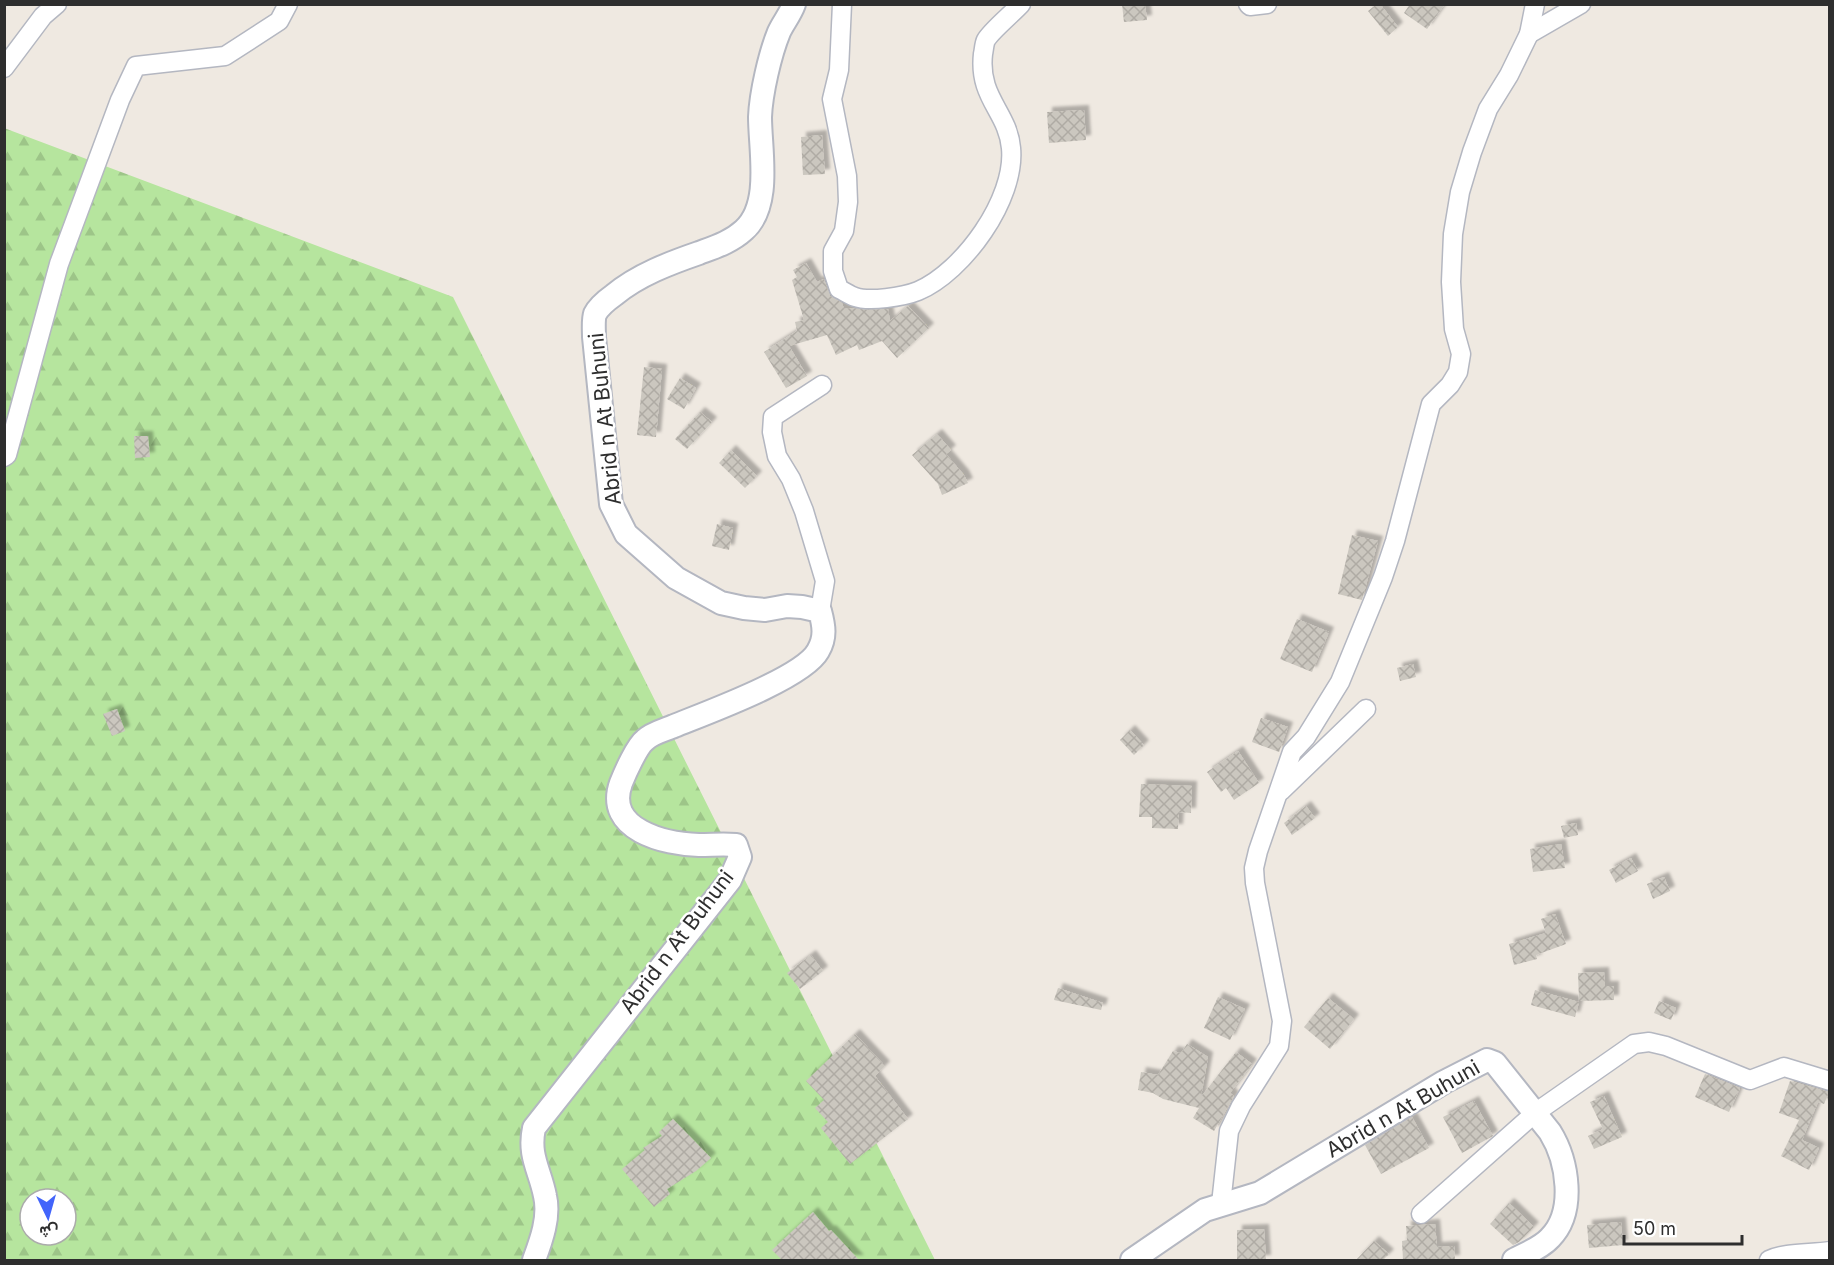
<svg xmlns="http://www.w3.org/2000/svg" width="1834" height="1265" font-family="Inter,Vazirmatn,sans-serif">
  <defs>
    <pattern id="forest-firs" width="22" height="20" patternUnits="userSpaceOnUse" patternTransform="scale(1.5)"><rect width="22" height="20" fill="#b6e59e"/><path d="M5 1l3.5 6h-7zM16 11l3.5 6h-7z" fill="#9dc588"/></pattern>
    <pattern id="building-cross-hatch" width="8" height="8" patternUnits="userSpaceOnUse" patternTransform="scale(1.5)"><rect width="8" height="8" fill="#cbc7bf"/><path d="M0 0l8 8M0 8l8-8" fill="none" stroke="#afaba4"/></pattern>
    <filter id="shadow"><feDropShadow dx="5" dy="-5" stdDeviation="1.5" flood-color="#0004"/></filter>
  </defs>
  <rect width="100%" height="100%" fill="#efe9e1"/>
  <path fill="url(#forest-firs)" fill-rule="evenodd" d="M4,128L453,297L935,1260H5ZM30,1199H66V1235H30Z"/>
  <g fill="url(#building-cross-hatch)" filter="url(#shadow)">
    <path d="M1122,4H1145L1147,20L1124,22Z"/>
    <path d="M1377,4H1380L1398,27L1388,36L1368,11Z"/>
    <path d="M1410,4H1445L1427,29L1404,13Z"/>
    <path d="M1084,110L1086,140L1049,143L1047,112Z"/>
    <path d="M822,135L825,174L803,175L801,137Z"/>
    <path d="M806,263L817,282L824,279L830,296L842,303L844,309L852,308L868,310L888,309L890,321L908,306L929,328L897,358L882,341L859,350L857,345L836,355L827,335L789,346L807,376L786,388L764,352L797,331L795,322L804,320L792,280L797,277L793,270Z"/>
    <path d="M644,367L662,369L656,437L637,435Z"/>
    <path d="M680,378L696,388L684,409L667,399Z"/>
    <path d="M700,412L712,422L687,449L675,439Z"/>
    <path d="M937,434L951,450L946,454L964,475L968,483L942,495L938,484L912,455Z"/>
    <path d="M134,436H148L150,457L135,458Z"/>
    <path d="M731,450L757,476L745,488L719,463Z"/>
    <path d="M717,524L733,528L729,550L712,546Z"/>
    <path d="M1352,535L1378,541L1362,600L1338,594Z"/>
    <path d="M1297,619L1329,632L1312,672L1280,659Z"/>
    <path d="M1413,664L1416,677L1400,681L1397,668Z"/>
    <path d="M117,709L125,731L112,736L103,714Z"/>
    <path d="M1261,718L1288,727L1279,752L1252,742Z"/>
    <path d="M1130,730L1144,745L1134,755L1120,740Z"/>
    <path d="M1238,751L1259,783L1234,800L1226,788L1221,792L1207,772Z"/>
    <path d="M1141,784L1192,786L1191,813L1179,812L1178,829L1152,828V817H1139Z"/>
    <path d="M1306,806L1315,818L1292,835L1284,823Z"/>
    <path d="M1576,823L1578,835L1564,838L1561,826Z"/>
    <path d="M1561,844L1565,868L1533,872L1530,849Z"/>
    <path d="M1631,858L1638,871L1616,883L1609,870Z"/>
    <path d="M1664,877L1670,891L1653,899L1647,884Z"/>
    <path d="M1555,914L1566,944L1536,955L1537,959L1514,965L1509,944L1546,933L1541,919Z"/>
    <path d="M811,955L823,971L800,989L787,973Z"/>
    <path d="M1604,972L1605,986H1614V1000L1579,1001L1578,973Z"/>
    <path d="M1058,988L1103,1003L1101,1010L1054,1000Z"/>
    <path d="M1535,990L1579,1002L1575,1017L1531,1005Z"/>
    <path d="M1218,997L1245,1009L1230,1040L1204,1028Z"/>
    <path d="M1328,998L1354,1019L1330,1049L1304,1027Z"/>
    <path d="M1659,1001L1676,1008L1671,1020L1654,1013Z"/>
    <path d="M855,1034L885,1066L875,1076L908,1119L850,1164L821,1128L828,1122L815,1108L824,1100L806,1081Z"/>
    <path d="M1187,1044L1208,1057L1201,1097L1236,1052L1252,1064L1230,1093L1234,1096L1214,1131L1193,1118L1199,1108L1163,1099L1153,1093L1138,1090L1141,1072L1158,1075L1173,1051L1181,1053Z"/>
    <path d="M1705,1074L1740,1088L1729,1112L1695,1097Z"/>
    <path d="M1790,1081L1829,1092L1824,1104L1818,1102L1802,1140L1819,1148L1809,1170L1781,1156L1799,1120L1779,1113Z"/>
    <path d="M1604,1096L1622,1137L1594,1149L1588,1136L1603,1129L1590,1102Z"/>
    <path d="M1474,1101L1493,1136L1462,1153L1443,1117Z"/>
    <path d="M1412,1117L1429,1148L1381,1174L1365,1145Z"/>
    <path d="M673,1119L711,1158L696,1171L667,1189L670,1194L654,1207L622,1169L645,1150L643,1148L662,1136L659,1132Z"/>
    <path d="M1509,1203L1534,1227L1519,1242L1513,1245L1490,1224Z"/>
    <path d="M813,1212L829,1231L831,1230L859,1260H782L772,1250Z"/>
    <path d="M1621,1222L1623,1245L1589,1248L1587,1225Z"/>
    <path d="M1435,1224L1437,1247L1454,1246L1455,1260H1403L1402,1241L1407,1240L1406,1226Z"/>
    <path d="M1264,1229L1266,1260H1237V1230Z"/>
    <path d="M1374,1241L1389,1254L1383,1260H1356Z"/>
  </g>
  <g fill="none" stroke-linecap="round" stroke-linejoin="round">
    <defs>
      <g id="minor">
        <path d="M842,4L839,70L832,99L847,176L848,202L844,231L833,251V271L839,289C844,291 849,295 855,297C869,302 903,297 918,291C963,272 1016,199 1011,148C1008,112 978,98 983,54C984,50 984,44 986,40C991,31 1013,13 1021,4"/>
        <path d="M1248,4L1250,6L1267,4"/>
        <path d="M1529,34L1581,4"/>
        <path d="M4,68L43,16L57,4"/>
        <path d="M4,457L7,455L59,264L120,100L136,66L225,56L279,21L288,4"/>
        <path d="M820,611L825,581L804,511L791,479L777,456L772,432L773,417L822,385"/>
        <path d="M1281,791L1366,709"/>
        <path d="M1221,1204L1229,1131L1241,1106L1279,1046L1282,1021L1255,883L1254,868L1258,851L1292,752L1306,737L1340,682L1383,577L1395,541L1431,404L1450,385L1458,372L1461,354L1454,329L1451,282L1453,234L1460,192L1472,152L1488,109L1509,75L1529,34L1535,4"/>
        <path d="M1421,1214L1535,1113L1634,1044L1649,1042L1666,1046L1750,1080L1784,1067L1830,1081"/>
        <path d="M1769,1260C1785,1252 1811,1254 1830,1251"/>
      </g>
      <g id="tertiary">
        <path d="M534,1260C541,1241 550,1217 545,1196C540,1170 528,1156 534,1128L723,889L730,880L740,857L736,845C724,844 712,845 699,845C665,844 604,830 621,783C625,773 637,746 645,740C652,733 665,730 674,726C706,713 803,678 818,651C826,637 824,626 820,611L802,607L787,606L765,610L744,608L721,603L676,578L626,534L611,504L594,337C594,330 593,320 595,314C599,306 607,300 614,295C638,275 670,263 699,253C715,247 731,242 744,230C772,205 760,150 760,117C761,93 770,54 779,32C783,23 790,15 794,4"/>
        <path d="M1132,1260L1205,1210L1260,1193L1444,1082L1487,1060L1495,1063L1550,1132C1568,1161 1576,1212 1550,1238C1541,1248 1525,1254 1514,1260"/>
      </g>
    </defs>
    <use href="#minor" stroke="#b4b7c1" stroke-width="21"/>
    <use href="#tertiary" stroke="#b4b7c1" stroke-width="26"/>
    <use href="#minor" stroke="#fff" stroke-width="18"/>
    <use href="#tertiary" stroke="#fff" stroke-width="22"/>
  </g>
  <g text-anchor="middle" stroke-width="5" stroke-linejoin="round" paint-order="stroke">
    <g font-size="21" fill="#2e2e2e" stroke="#fff">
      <text transform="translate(605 419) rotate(-96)" y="7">Abrid n At Buhuni</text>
      <text transform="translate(677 942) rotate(-53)" y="7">Abrid n At Buhuni</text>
      <text transform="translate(1403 1109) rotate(-30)" y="7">Abrid n At Buhuni</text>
    </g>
  </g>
  <rect width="1834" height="1265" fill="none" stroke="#2e2e2e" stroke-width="12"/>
  <g transform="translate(48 1217) rotate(175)"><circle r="28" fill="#ffffff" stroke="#ababab" stroke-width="1.5"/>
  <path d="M0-4.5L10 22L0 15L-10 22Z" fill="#4264fb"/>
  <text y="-9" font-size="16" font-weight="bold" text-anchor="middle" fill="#2e2e2e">ش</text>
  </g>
  <path d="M1624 1235v9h118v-9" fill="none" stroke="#2e2e2e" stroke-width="3"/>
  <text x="1633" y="1235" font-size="18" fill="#2e2e2e" stroke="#ffffff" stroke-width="4.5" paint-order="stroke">50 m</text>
</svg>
